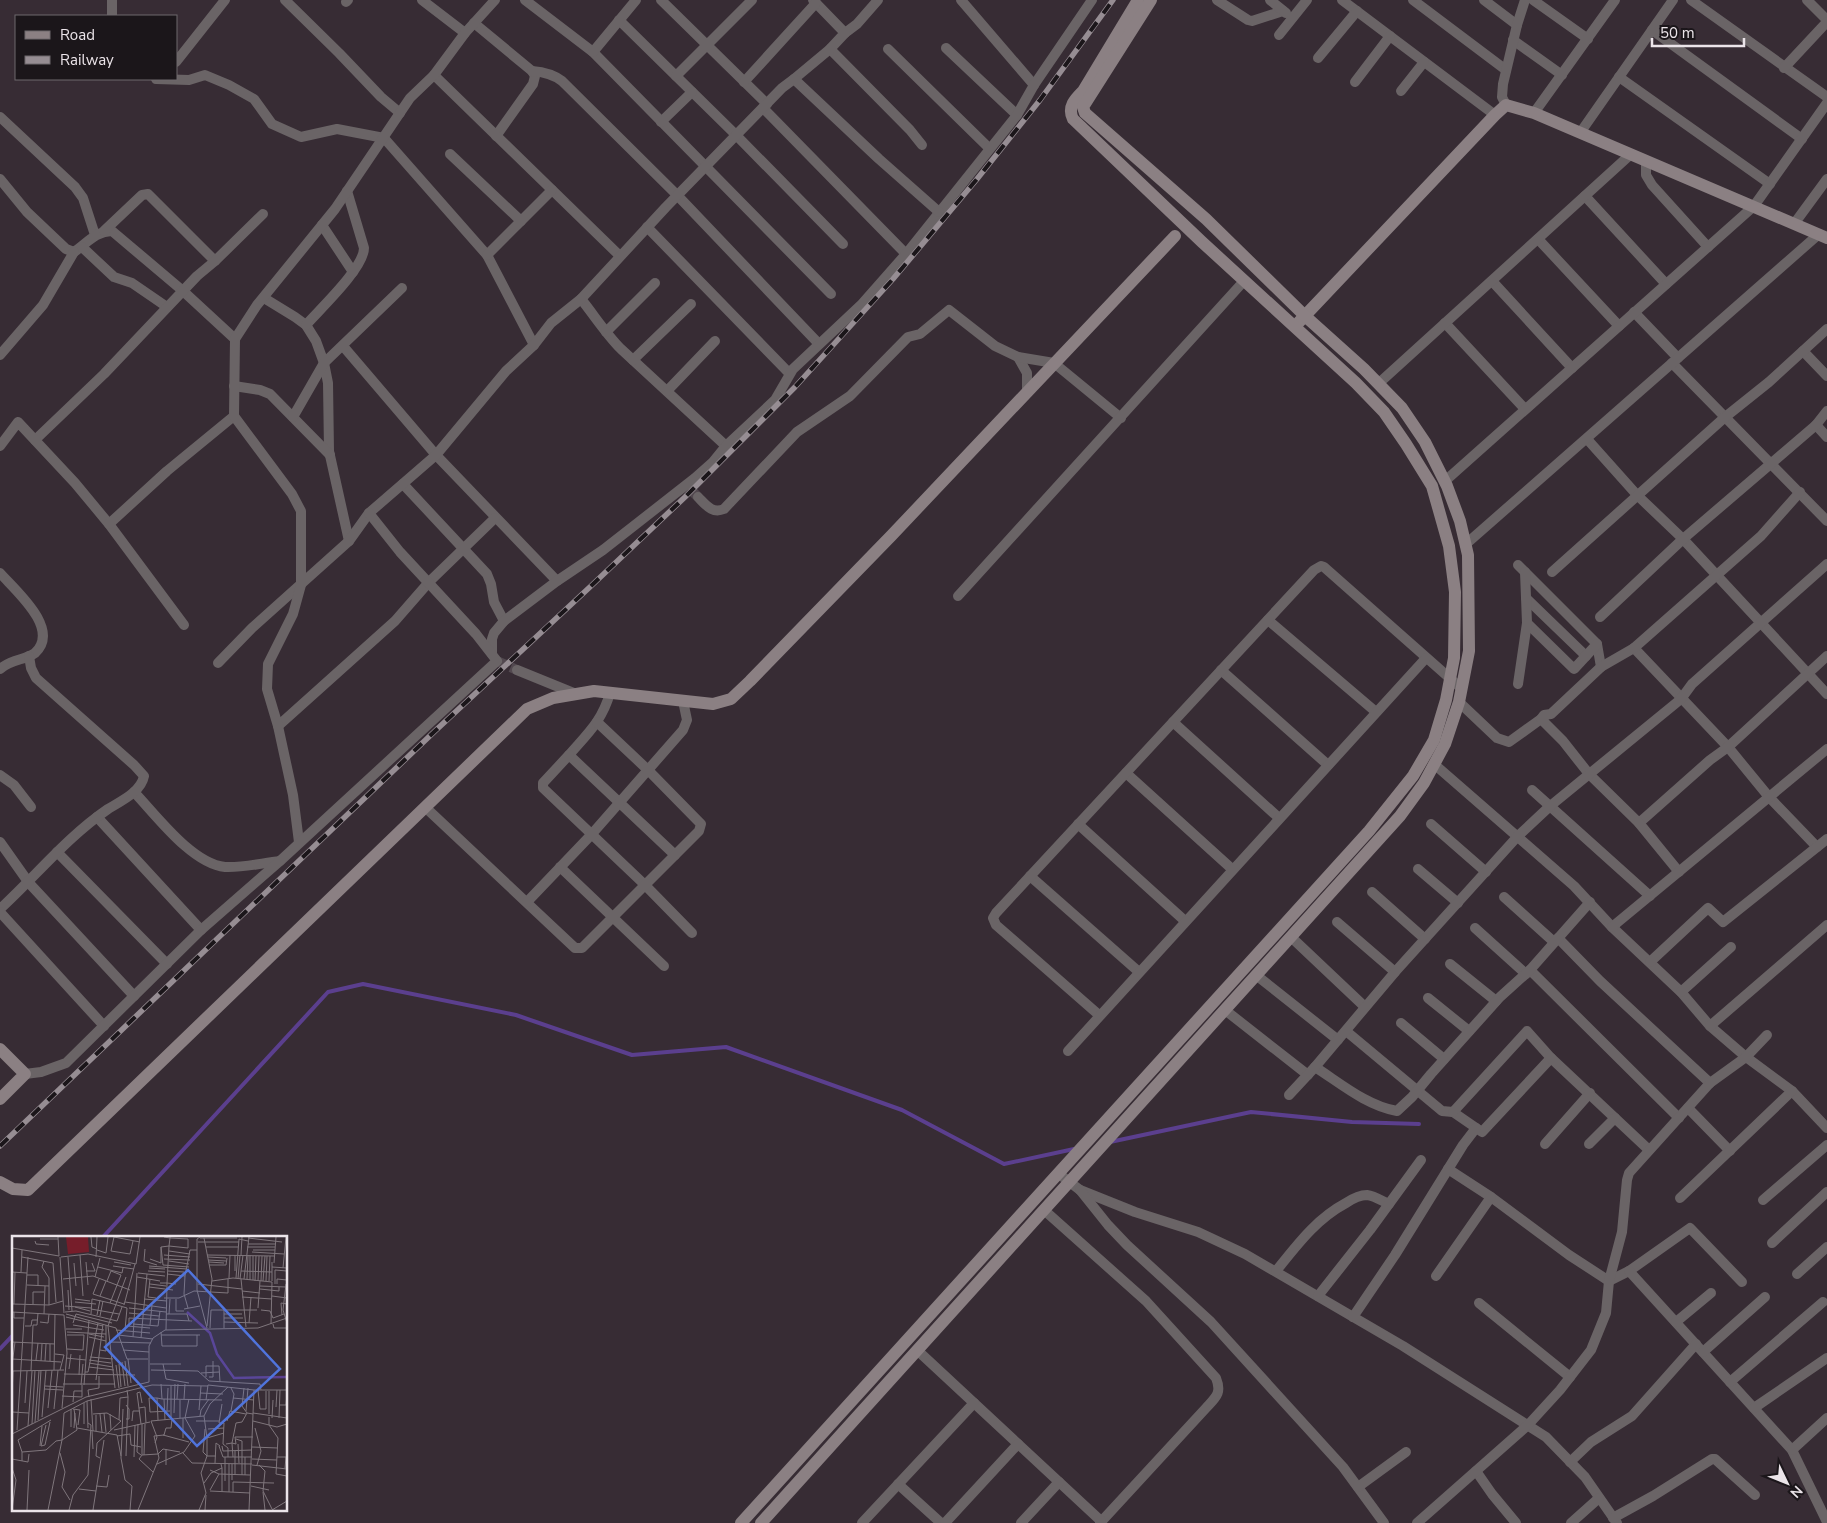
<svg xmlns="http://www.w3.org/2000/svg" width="1827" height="1523" font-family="'Nunito Sans',sans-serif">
  <rect width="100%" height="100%" fill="#372c34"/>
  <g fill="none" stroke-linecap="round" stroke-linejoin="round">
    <g stroke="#5b3f8e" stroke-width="4">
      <path d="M1110,1142L1251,1112L1352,1122L1419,1124"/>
      <path d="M103,1237L328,992L363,984L516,1015L632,1055L726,1047L902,1110L1004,1164L1074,1149"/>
      <path d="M0,1349L14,1334"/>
    </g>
    <g stroke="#52484f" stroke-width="10" stroke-dasharray="10 5" stroke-linecap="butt">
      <path d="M690,489L698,497"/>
      <path d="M497,661L517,670"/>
    </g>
    <g stroke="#6a6466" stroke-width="10">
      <path d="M112,0V16"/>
      <path d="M285,0L339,53L381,97L400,113"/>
      <path d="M422,0L465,33"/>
      <path d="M525,0L593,52L831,294"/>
      <path d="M661,0L767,104"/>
      <path d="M961,0L1034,85"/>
      <path d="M1217,0L1248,20L1252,21L1283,11"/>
      <path d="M1270,0L1286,13"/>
      <path d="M1342,0L1495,115"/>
      <path d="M1413,0L1506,70"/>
      <path d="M1484,0L1517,25"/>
      <path d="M1533,0L1588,39"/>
      <path d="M1691,0L1827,97"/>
      <path d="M1807,0L1827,20"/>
      <path d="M346,2L348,0"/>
      <path d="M619,20L736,135L843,244"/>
      <path d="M474,23L532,71L535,76L533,84L496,136"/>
      <path d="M1652,30L1802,139"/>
      <path d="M845,33L857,24L878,0"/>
      <path d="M1279,35L1307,0"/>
      <path d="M1513,40L1562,75"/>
      <path d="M946,48L1017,115"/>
      <path d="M830,49L910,130L922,145"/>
      <path d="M888,49L989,148"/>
      <path d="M593,52L636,0"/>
      <path d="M1318,58L1357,11"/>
      <path d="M176,62L225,0"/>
      <path d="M1784,68L1827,22"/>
      <path d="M532,71C544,72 553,74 562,81L677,195L819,344"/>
      <path d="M434,75L620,256"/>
      <path d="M676,76L752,0"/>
      <path d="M1619,77L1770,184"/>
      <path d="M156,79L189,80L205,75L229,85L254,99L272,124L301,137L337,129L384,138L487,255L534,345"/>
      <path d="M794,79L830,49L845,33L813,0"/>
      <path d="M744,82L816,3"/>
      <path d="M1355,82L1390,36"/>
      <path d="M1401,91L1424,62"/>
      <path d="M1506,105L1502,97L1503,84L1517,25L1525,0"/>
      <path d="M763,108L906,254"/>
      <path d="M1534,113L1615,0"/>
      <path d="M0,117L75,187L83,198L95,235"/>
      <path d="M661,122L692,92"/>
      <path d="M1580,133L1673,0"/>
      <path d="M450,154L521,221"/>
      <path d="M1646,161V175L1652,185L1708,247"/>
      <path d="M0,179L27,212L66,249L74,252C87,243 96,231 112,231L183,291L235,339"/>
      <path d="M1585,196L1666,284"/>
      <path d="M1794,224L1827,179"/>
      <path d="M322,225L353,272"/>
      <path d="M647,227L789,373"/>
      <path d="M104,231L142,195L148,194L215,261"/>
      <path d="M1538,239L1619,326"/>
      <path d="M82,247L114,277L132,283L167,307"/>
      <path d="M487,255L552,190"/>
      <path d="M1492,281L1572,368"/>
      <path d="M264,298L295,317L306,325L316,341L324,363L328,383L329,451L349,541"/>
      <path d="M581,299C594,315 606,334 621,349L726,446"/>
      <path d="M1634,312L1678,358"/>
      <path d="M1445,323L1525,409"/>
      <path d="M306,325C320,309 364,268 364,248L347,191"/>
      <path d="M606,332L655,283"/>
      <path d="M343,346L436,455L557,581"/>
      <path d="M1803,351L1827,376"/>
      <path d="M0,355L43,305L74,252"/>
      <path d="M1018,357L1027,373V392"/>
      <path d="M633,360L691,304"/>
      <path d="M1672,363L1827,521"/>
      <path d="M1378,384L1631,154"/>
      <path d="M234,386L260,390L270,394L330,455"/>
      <path d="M667,391L715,341"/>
      <path d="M293,417L324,363L402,288"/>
      <path d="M1816,425L1827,437"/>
      <path d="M1587,439L1637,495L1683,539L1827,694"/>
      <path d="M35,440L104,374L197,276L215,261L263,214"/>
      <path d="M0,446L18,422L75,483L109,524L184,625"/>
      <path d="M1445,481L1754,206L1827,103"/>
      <path d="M403,484L487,574L491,584L494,602L504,621"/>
      <path d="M698,497C706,505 712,514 724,509L797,432L850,396L908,337L920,334L949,310L995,346L1018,357L1054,363L1121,418"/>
      <path d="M109,524L167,471L234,416"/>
      <path d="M1466,544L1819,234"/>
      <path d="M1518,565L1597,644L1601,667"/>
      <path d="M1552,572L1724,418L1769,382L1827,329"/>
      <path d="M0,573C16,591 61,629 35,653C26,660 11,659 0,669"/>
      <path d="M958,596L1244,281"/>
      <path d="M1526,598L1586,656"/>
      <path d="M1600,617L1683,539L1816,425L1827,411"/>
      <path d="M1268,620L1376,712"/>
      <path d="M1527,623L1574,669L1597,644"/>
      <path d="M1634,648L1728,747L1769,797L1817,847"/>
      <path d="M492,654V639L494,633L504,621L557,581L603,550L695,478L713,462L726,446L775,400L793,369L861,305L906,254L1017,115L1034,85L1092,0"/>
      <path d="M218,663L252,628L349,541L369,513L436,455L506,371L534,345L551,323L581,299L666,207L782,88L794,79L879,159L939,212"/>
      <path d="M517,670L576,694"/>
      <path d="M1221,670L1328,765"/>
      <path d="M1518,684L1527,623L1525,572"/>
      <path d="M610,693C602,721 588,733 569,755L675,855"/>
      <path d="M1459,702L1497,738L1509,742L1541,719"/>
      <path d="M1173,722L1279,818"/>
      <path d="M278,726L395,621L429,582L495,518"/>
      <path d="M569,755L543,783V788L645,885L692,933"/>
      <path d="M1434,764L1574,886L1612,927L1681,992L1710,1026L1746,1057L1792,1091L1827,1128"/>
      <path d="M1126,773L1232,869"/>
      <path d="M0,775L14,785L31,807"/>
      <path d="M1532,790L1650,896"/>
      <path d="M134,792C156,815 192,864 225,867C243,868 262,863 280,861"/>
      <path d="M425,807L575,948H582L699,831L701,824L648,770L597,722"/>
      <path d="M97,817L201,930"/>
      <path d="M1639,823L1710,760L1728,747L1827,656"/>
      <path d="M1078,824L1185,921"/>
      <path d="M1431,824L1486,872"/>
      <path d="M0,842L29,883L134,996"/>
      <path d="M299,842L293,795L278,726L267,689L268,664L293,614L301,585V511L292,494L234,416L235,339L257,305L335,209L410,98L434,75L465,33L495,0"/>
      <path d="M57,852L167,964"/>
      <path d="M560,867L664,966"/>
      <path d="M1418,869L1458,903"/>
      <path d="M1679,872L1639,823L1589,774L1563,741L1541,719L1544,715L1551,714L1601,667L1634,648L1761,536L1800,492"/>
      <path d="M1030,876L1139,972"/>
      <path d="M1372,892L1425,939"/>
      <path d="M1504,897L1554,942"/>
      <path d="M527,902L591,835L683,730L687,720L683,701"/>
      <path d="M0,909C36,876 67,837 108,809C121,801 141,792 144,776L134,765L36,678L31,668L29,656"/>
      <path d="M0,912L104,1026"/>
      <path d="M1337,922L1395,972"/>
      <path d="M1612,927L1827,749"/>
      <path d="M1475,928L1526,974"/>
      <path d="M1291,937L1365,1007"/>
      <path d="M1558,938L1600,981L1710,1083"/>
      <path d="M1650,962L1708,908L1723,922L1827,839"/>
      <path d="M1450,964L1496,1001"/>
      <path d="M1530,970L1679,1118"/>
      <path d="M1256,975L1338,1040"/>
      <path d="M1681,992L1731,947"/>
      <path d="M1428,998L1469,1031"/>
      <path d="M1225,1010L1308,1075"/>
      <path d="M1099,1015L996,925L993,918L996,913L1314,570L1321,566L1324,567L1462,689"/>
      <path d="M1401,1023L1444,1059"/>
      <path d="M1710,1026L1827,925"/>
      <path d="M1346,1031L1442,1111L1453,1112L1482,1132L1551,1058"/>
      <path d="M1068,1051L1426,658"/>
      <path d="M1315,1067C1340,1083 1367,1106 1397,1111L1412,1097L1431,1074L1500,997L1530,970L1590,902"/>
      <path d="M25,1074L41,1072L66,1063L201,930L280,861L497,661L476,634L400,552L369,513"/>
      <path d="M1289,1095L1315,1067L1395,972L1517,837L1549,807L1681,699L1692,684L1827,564"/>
      <path d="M1688,1108L1730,1151"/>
      <path d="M1453,1112L1527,1031L1551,1058L1649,1150"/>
      <path d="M1545,1144L1590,1093"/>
      <path d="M1589,1144L1615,1118"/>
      <path d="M1448,1169L1491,1197L1569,1255L1609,1281L1629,1271L1690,1228L1742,1282"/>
      <path d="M1063,1177L1080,1190L1135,1212L1198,1232L1245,1254L1403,1346L1546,1437L1585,1477L1617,1523"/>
      <path d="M1080,1190L1108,1225L1127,1245L1211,1322L1343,1467L1384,1523"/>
      <path d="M1680,1198L1792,1091"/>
      <path d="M1763,1200L1827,1145"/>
      <path d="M1044,1210L1146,1301L1216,1378C1222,1393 1216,1397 1206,1408L1100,1523"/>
      <path d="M1772,1243L1827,1192"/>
      <path d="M1276,1271C1297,1245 1316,1219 1346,1203C1352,1199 1359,1195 1367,1195C1375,1196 1382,1201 1389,1204"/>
      <path d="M1629,1271L1792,1450L1827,1522"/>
      <path d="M1797,1274L1827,1247"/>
      <path d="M1436,1276L1491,1197"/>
      <path d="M1318,1296L1370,1230L1421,1160"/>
      <path d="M1479,1303L1570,1377"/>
      <path d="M1353,1317L1395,1255L1463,1145L1476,1128"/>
      <path d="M1676,1322L1711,1293"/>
      <path d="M917,1350L1101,1521"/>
      <path d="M1703,1352L1765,1297"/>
      <path d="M1730,1382L1823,1302"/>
      <path d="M1754,1408L1827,1358"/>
      <path d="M1792,1450L1827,1418"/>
      <path d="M1570,1462L1591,1442L1632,1416L1696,1344"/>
      <path d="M1476,1471L1492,1494L1516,1523"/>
      <path d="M898,1484L941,1523"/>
      <path d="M1358,1487L1406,1452"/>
      <path d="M1613,1518L1653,1496L1712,1459H1715L1755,1495"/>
      <path d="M862,1523L974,1403"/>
      <path d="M945,1523L1018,1444"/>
      <path d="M1021,1523L1059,1482"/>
      <path d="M1417,1523L1528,1425L1560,1390L1591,1350L1606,1313L1609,1281L1622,1232L1627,1180L1629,1173L1710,1083L1746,1057L1767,1035"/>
      <path d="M1571,1523L1599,1498"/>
    </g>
    <g stroke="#8b8083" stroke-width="12">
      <path d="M1299,322L1495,115L1506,105L1534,113L1827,238"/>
      <path d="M0,1049L25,1074L0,1099"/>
      <path d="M0,1182L13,1189L28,1190L527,709L553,698L594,691L713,704L731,699L750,681L891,536L1175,236"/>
      <path d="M741,1523L1369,831L1413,776L1434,740L1446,700L1454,658L1455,592L1449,546L1432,486L1406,444L1384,412L1356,383L1202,242L1073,119C1067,107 1075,99 1083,91L1138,0"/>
      <path d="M761,1523L1400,816L1424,783L1445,744L1459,702L1469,651L1468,555L1460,521L1447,486L1425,442L1402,408L1364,369L1305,316L1206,219L1085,113L1083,107L1151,0"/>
    </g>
    <defs>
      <path id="rail" d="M0,1146L435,731L591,586L685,497L795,387L893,279L977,179L1040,100L1113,0"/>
    </defs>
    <use href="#rail" stroke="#968d93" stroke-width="5.5"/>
    <use href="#rail" stroke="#1b161a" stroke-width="4" stroke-dasharray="11" stroke-linecap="butt"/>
  </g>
  <g transform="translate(12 1236)">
    <rect width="275" height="275" fill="#372c34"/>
    <path d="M54,1H76L77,16L56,18Z" fill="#761d2a"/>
    <path fill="none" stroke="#5b3f8e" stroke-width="2.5" d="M175,76L198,97L205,118L222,142L275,141"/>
    <path fill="none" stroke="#7f767c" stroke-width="1" d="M46,1L47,20M79,1L80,11L85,13M152,1L158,2L176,3V12L157,10L158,2V1M188,1L185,3V54L195,92M188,2H192L200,43L195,90M192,2H225M236,2L270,6M28,3H46M23,5L24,8L37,9M121,5L118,18L99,15L102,1L128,6M186,6H227M236,8H263M149,11L157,10L155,47L164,48M149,11L151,29L177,31M194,11H226M235,11H263M0,12L47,20M133,13L132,25L145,29M85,14L94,17L96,1M241,14H263M157,15L178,18M240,16L272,18M68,19L71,60M152,19L178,21M195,19L262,20M229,19L230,1M238,19V44M10,21L41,27L44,66M48,21L52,77M49,21L76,18L124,28M56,21L60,75M84,21L85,1M196,21L214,22M138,23L149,27V11M152,23L178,24M196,24L214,25M32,25L30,31L37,42V69M157,25L177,28M74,26L76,49M102,26L119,29M197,26L212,27M62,27L64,50M262,27L264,1M124,28L128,1M197,29H214L215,22M101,30L122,33M137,30L175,33M86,31L110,37L111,32M260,31L275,32M137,32L153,33M271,32L274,1M74,35H83L80,27M136,35L153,36M156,35L172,36M223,35V19M229,35L260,36M0,36L15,37M9,36L10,14M126,37L153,40M155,38L173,40M15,39H26V50M83,41L88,22M125,41L148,45M217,42L218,19M224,42L227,3L236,5M51,43L81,40L118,54M87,43L81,58L112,68M138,43L136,61L144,62M226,43L228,19M228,43L231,19M229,43L234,91M232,43L237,1M235,43L236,19M241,44V20M200,45L221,42L260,46L259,88M243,45L244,20M246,45L247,20M249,45L250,20M251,45L253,20M254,45L255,20M257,45L258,20M260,45V26M148,47H155L154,94M138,48L154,50M186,48L230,53M263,48V34L275,35M265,48V43L275,44M274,48L271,74L275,87M15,49L37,50M248,50L274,51M137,51L161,54M248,53L267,55V51M56,54L57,74M230,55L248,57M88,60L94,45M260,60L275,62M230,61L260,63M152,62H167L182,55L216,57V43M63,63L78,65M132,63L155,65M164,63V75H172M63,66L84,68M113,66L154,72M98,67L115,72L113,94M0,68L37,69L51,65M2,68L3,36M21,68V56H32M112,69L123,28M53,70L79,72M63,71L78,75M117,72L154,76M176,72L172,58L173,40L178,14H185M246,72L248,45M79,73L107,78M172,73L188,70M212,73V92M249,74L258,75L261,82L272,78M0,76L52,79M2,76V82H12M53,76L64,75L105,85L110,71M117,77L147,80M32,78L33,50M54,78L104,92L115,123H136M79,78L80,63L98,67L109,39L99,35L95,45M154,78H175L177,85M157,78L158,63M212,78H230M85,79L88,64M270,79L269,67L275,68M88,80L91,65M54,81L91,90M212,82H231M28,86L36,87L37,78M212,86L246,87M61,87L64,78L100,87M237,87L239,61M121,88L146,90L148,75M261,88L262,92H275M21,89H25L26,77M61,89L92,94M138,89L140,69M13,90H19L20,84H25M115,90L138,92M117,90V82L180,85M198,92L199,74H245M54,93H70M104,94L138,97M55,96L94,98M149,96L150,110H185V99M77,98L92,101M55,99H72L71,114M106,99L141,103M149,99H188M77,101L94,105M121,101L125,37M129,102L135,38M0,106L43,108M98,106L139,107M55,113L71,114M88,114L94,115V89M111,114L137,116M43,118L52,119L48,134M78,121L101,123M54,122L74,124M0,123L49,126M116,123L119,147M24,124L26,107M77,124L99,127M29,125L30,108M33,125L34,108M38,125V108M113,125L116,150M110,126L113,150M77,127L101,131M107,128L109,151M138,128H169M151,128L154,143L177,147M0,129L3,106M104,129L107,152M77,131L102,134M57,133L59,118M42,134L43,78M139,134L186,135L197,145L248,148L249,154M0,135L52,134M19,135L21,89M73,136H76L86,87M189,137L207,136M52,138L123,139M67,139L68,119M194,141V130H207L208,146M197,141H201V125M84,144L91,88M51,148H103M149,148L150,163L210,164M69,149L71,128M72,149L77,84M33,150L51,151M103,152L96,90L114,41M219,152L222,158L219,175M232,152L230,170L235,177L241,178M32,153L51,154M246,154L248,173H254V155M188,157L211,158M0,159L1,135M50,160L70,161V149M77,161L76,154L87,152V140M145,162H137L138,176L158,175M221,162L242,164M79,163L81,195M152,163L153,184M165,163L166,148M172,163L173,148M194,164L196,149L242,154M75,165L76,192M61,166L62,155H70M13,167L15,135M72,167V188M210,168L207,187H212L211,208L216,212V221M114,169L117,173V183H114M267,169H274L275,157M264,171L265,154M36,172L40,134M50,172L55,117L52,79M127,172L133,171L134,187M42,173L46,134M61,173L68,174L66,189M111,173L109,222L113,244L120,250L118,274M187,174L189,150M155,175L156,152M234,175L236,152M0,176L17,177M92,177L94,196M162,177L163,148M241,177L275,182M81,178L95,177L109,185L85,207L84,220L88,222M88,178L90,196M98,178L99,194M257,178V155M188,180L189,174L197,163M192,180L195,202L212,197M30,181L34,134M257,181V189L266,202L264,238L275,240M168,182V164M171,182V202M260,182L261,164M267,182L268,154M159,183V150M26,184L29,134M107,184L108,162L116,161L115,154M146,184L145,162L150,163M120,185L121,175H128M184,185H207M215,185L218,175L234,178M241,185L265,191L275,188M23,186L27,135M20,188L23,134M126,188L125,216L129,219M129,188L125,157L128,156L130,167M130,188V219L127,223L141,236M16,190L20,135M59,191V173M62,192L63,177M65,192L105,199L109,220M243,192L249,215L245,229M193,193L191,216L195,220M196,193L212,192M5,194L16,21M102,194L138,186M80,195L81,213M84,195V179M0,198L74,161L137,146V110L141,102L153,94L246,92L275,82M151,199L177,206M105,200L118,198L119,209L129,211M195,202V220H204M143,207L145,201L139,185L192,180L198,168L216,151M214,208L220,207L224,187L230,186L235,177M226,208L227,227M28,210L30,190M29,210L33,209L38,186M29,210L34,189M207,210L211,221H230V205L224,203M210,210L211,215L240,214M240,211L266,212M154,213V229M223,215V238M10,216L6,204L39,184M48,217L53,236L50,251L58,264M171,217L180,227L240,228M130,219L146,218L151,213L168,216M132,219L133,188M114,220L116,161M122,221L123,189M213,221V245M221,221L220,207L224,208L223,201H241M233,221V239M265,221H274L273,232M0,223L16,226L17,218M240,223L265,224M10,225V216L34,214L44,205L50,204L52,177L75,165L140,149L196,150M203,227L204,207L208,210M145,228L172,216L183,200L173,182L177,163M217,228V256M220,228V244M240,229L275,233M247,229L253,235L251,255L260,273M0,232L4,244L0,274M210,232V256M198,234L207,238L238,239M230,239V221H240M192,247L199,237L210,232L209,228M84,250L95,251L97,239M239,250L257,254M67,253L84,255M198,254L207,238M198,255L238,257M221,256V246L262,247M251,256L253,274M15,274L17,234M36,274L50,204L65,194L62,173M57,274L61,259L76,239L79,189L76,187M81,274L92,204M126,274L147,222L142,200L152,199L154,192H159L160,183M187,274L194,257L189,237L195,220M193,274L194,259M237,274L242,154H275M260,274L275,265"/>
    <path fill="#5074dc" fill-opacity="0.15" stroke="#5074dc" stroke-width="2.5" d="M176,34L268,133L185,210L93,111Z"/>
    <rect width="275" height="275" fill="none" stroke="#ebe4e9" stroke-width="2.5"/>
  </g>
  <rect x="15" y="15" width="162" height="65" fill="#1b161a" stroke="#6e686d"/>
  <rect x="25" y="31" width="25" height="8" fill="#8b8083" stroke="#6e686d"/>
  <text x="60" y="40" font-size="15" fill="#ebe4e9">Road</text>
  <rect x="25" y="56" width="25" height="8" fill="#968d93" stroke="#6e686d"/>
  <text x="60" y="65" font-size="15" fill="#ebe4e9">Railway</text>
  <g transform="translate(1787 1483) rotate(133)" stroke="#1b161a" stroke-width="4" paint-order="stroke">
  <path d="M0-4L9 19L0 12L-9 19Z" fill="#ebe4e9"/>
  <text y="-8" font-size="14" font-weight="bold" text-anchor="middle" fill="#ebe4e9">N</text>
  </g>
  <path d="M1652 38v8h92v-8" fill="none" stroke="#ebe4e9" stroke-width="2.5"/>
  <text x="1660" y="38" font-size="15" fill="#ebe4e9" stroke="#1b161a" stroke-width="4" paint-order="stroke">50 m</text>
</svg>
